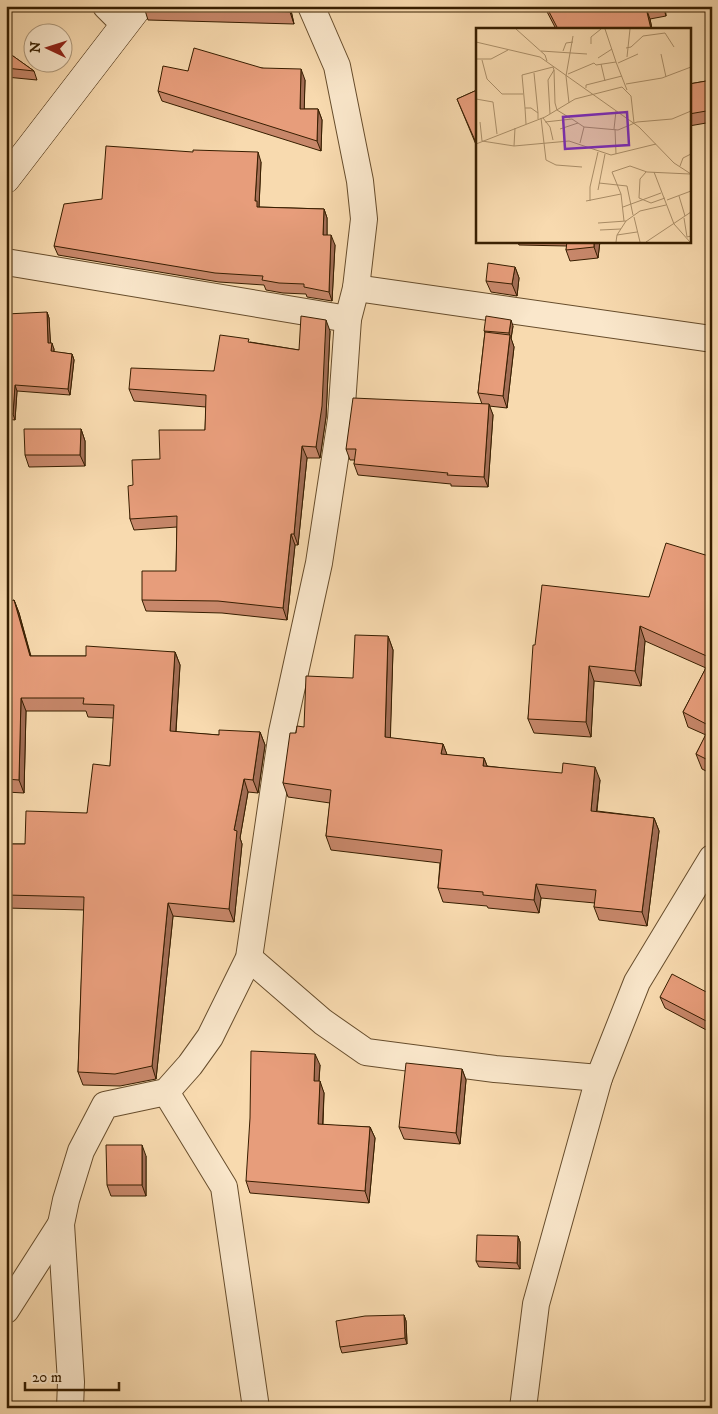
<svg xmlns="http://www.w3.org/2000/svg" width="718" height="1414" font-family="'IM FELL DW Pica',serif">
  <rect width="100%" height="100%" fill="#f8daaf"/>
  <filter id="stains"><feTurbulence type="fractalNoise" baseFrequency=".004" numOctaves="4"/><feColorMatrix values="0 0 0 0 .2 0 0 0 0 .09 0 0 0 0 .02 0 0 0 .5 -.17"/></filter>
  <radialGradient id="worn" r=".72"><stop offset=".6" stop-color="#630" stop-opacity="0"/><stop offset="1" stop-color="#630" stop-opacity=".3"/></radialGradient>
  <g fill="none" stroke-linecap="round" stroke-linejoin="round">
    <defs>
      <g id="street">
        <path d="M106,6L124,24"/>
        <path d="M6,262L348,319"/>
        <path d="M356,288L712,339"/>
        <path d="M249,958L323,1022L366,1052L495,1069L599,1078"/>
        <path d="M166,1092L224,1187L256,1408"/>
        <path d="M6,1310L61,1224"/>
        <path d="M70,1408L71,1382L61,1224L66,1200L81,1151L105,1105L166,1092L190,1065L210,1037L249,958L282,732L319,563L341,419L348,319L356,288L364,219L360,181L337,66L311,6"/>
        <path d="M523,1408L536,1304L599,1078L637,982L712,858"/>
      </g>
      <path id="secondary" d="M6,179L139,6"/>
    </defs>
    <use href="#street" stroke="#674d2c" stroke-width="28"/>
    <use href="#secondary" stroke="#371e00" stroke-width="29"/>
    <use href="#street" stroke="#fae7cb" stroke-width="26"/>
    <use href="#secondary" stroke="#fae7cb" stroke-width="28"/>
  </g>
  <g fill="#c7876a" stroke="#371e00">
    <path d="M144,6H291H290L294,24L148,20L144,7Z"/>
    <path d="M544,6H671L665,7L666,16L650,19L652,29H556Z"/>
    <path d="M6,51L34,71L37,80L6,77Z"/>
    <path d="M262,68L305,80L304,109H318L322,120L321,151L162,101L158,91L188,71Z"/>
    <path d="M712,80V122L689,126V84Z"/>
    <path d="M477,90V147L457,99Z"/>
    <path d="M261,162L259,207L324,209L327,218V235L335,245L332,301L307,297L306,294L283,293L266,290L264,285L219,282L58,255L54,246L102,199Z"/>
    <path d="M517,241H600L598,258L570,261L566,250L567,246L519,245Z"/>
    <path d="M515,267L519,278L517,296L491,292L486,281Z"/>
    <path d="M47,312L49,318L50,343L54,349V352L72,354L74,360L70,395L17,391L15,420L6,419V362Z"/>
    <path d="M513,326L511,339L514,347L507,408L489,406L493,415L488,487L451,486V484L358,475L354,464L355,460H350L346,449L482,404L478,393L485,332L484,331Z"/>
    <path d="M330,331L326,417L320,458H307L298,545H295L287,620L222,613L146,611L142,600L176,571L177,527L134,530L130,519L133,485L160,459L205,430L206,407L134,401L129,389L214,371L250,342L299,350Z"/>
    <path d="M81,429L85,441V466L29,467L25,455Z"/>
    <path d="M712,557V774L702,769L696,754L706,735L688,727L683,712L706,668L645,641L641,686L594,681L591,737L534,733L528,719L535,645L649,597Z"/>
    <path d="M14,600L19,613L31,656H86L175,652L180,665L176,732L219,735L260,732L265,745L258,793L248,792L240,838L242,844L234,922L173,916L156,1079L120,1086L83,1085L78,1072L84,910L6,908V844H25L87,813L110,766L114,718L88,717L86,711H26L24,793L6,792V603Z"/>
    <path d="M388,636L393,650L390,738L443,744L447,755L484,758L487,766L600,780L597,811L654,818L659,831L647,926L599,920L594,907L595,903L541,898L539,913L488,908L487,906L443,902L438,888L440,863L331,850L326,836L330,803L288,797L283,783L296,733L304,727L353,678Z"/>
    <path d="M712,995V1033L665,1008L660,997Z"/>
    <path d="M320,1065L319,1081L324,1093L323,1125L370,1127L375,1138L369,1203L250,1193L246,1181Z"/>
    <path d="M462,1069L466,1080L460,1144L404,1139L399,1127Z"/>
    <path d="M146,1156V1196H111L107,1185Z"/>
    <path d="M518,1236L520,1242V1269L479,1267L476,1261Z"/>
    <path d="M404,1315L406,1321L407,1344L342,1353L340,1347Z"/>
  </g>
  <g fill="#a26e56" stroke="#371e00">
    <path d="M288,6H290L294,24Z"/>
    <path d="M663,6H664L665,7L666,16Z"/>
    <path d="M646,8L650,19L652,29H651Z"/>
    <path d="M301,69L305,80L304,119L300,109Z"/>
    <path d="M318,109L322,120L321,151L317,141Z"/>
    <path d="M258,152L261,162L259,206L260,211V217L255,201Z"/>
    <path d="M324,209L327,218V245L323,235Z"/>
    <path d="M331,235L335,245L332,301L329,292Z"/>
    <path d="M594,241H600L598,258L594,247Z"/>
    <path d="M515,267L519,278L517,296L512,284Z"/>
    <path d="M47,312L49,318L51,349L48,343Z"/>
    <path d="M326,320L330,331L326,417L320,458L316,447Z"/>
    <path d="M511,320L513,326L511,338L514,347L507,408L503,396L510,336L509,333Z"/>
    <path d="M52,343L54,349L53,357L51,351Z"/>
    <path d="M72,354L74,360L70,395L68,389Z"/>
    <path d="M15,385L17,391L15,420L13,414Z"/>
    <path d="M489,404L493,415L488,487L484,477Z"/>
    <path d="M81,429L85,441V466L80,455Z"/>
    <path d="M302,446L307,458L298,545L294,534Z"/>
    <path d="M291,534L295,545L287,620L283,608Z"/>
    <path d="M14,600L19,613L34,669L30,656Z"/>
    <path d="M640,626L645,641L641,686L635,671Z"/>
    <path d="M388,636L393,650L390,751L385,737Z"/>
    <path d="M175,652L180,665L175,744L170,731Z"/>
    <path d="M589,666L594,681L591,737L586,722Z"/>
    <path d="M21,698L26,711L24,793L19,780Z"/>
    <path d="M260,732L265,745L258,793L253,780Z"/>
    <path d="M443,744L448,757L441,754Z"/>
    <path d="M484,758L489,771L483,766Z"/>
    <path d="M595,767L600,780L595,824L591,811Z"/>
    <path d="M244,779L248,792L240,838L242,844L234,922L229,909L234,830Z"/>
    <path d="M654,818L659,831L647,926L642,912Z"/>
    <path d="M536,884L541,898L539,913L534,900Z"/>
    <path d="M168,903L173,916L156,1079L152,1066Z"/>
    <path d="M315,1054L320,1065L318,1093L314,1081Z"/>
    <path d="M462,1069L466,1080L460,1144L456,1133Z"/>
    <path d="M320,1081L324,1093L322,1136L318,1124Z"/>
    <path d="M370,1127L375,1138L369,1203L365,1191Z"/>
    <path d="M142,1145L146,1156V1196L142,1185Z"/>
    <path d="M518,1236L520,1242V1269L517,1263Z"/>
    <path d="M404,1315L406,1321L407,1344L405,1338Z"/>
  </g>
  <g fill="#e79d7b" stroke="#371e00">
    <path d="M144,6H288L290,12L144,7Z"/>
    <path d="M546,6H656L646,8L651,29H558Z"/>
    <path d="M194,48L262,68L301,69L300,109H318L317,141L158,91L163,66L188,71Z"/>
    <path d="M6,51L34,71L6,68Z"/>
    <path d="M712,80V110L689,114V84Z"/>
    <path d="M477,90V145L457,99Z"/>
    <path d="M106,146L193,152V150L258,152L255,201H257V207L324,209L323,235H331L329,292L304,287V284L279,283L262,280L263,276L215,273L54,246L64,204L102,199Z"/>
    <path d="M567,241H594V247L566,250Z"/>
    <path d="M488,263L515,267L512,284L486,281Z"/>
    <path d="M47,312L48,343H52L51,351L72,354L68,389L15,385L13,414H6V314Z"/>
    <path d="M301,316L326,320L322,406L316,447L302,446L294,534H291L283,608L218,601L142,600V571H176L177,516L130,519L128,486L133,485L132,460L160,459L159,430H205L206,395L129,389L131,368L214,371L220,335L249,339L248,342L299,350Z"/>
    <path d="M486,316L511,320L509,333L484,331Z"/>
    <path d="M485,332L510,335L503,396L478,393Z"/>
    <path d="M353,398L489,404L484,477L447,475L448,473L354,464L356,449H346Z"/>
    <path d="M24,429H81L80,455H25Z"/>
    <path d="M666,543L712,557V762L696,754L710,726L683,712L711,658L640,626L635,671L589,666L586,722L528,719L533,645H535L542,585L649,597Z"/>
    <path d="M14,600L30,656H86V646L175,652L170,731L219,735V730L260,732L253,780L244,779L234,830L237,831L229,909L168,903L152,1066L115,1074L78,1072L84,897L6,895V844H25L26,811L87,813L93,764L110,766L114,705L83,704L84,698H21L19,780L6,779V603Z"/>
    <path d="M355,635L388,636L385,737L443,744L441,754L484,758L483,766L562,773L563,763L595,767L591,811L654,818L642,912L594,907L596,890L536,884L534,900L483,895V892L438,888L442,850L326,836L331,790L283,783L290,733H296L297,726L304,727L306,676L353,678Z"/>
    <path d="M672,974L712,995V1024L660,997Z"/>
    <path d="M251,1051L315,1054L314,1081H320L318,1124L370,1127L365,1191L246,1181L250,1118Z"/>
    <path d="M406,1063L462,1069L456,1133L399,1127Z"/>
    <path d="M106,1145H142V1185H107Z"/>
    <path d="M477,1235L518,1236L517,1263L476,1261Z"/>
    <path d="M404,1315L405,1338L340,1347L336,1321L365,1316Z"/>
  </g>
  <g transform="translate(476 28)">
    <rect width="215" height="215" fill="#f8daaf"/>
    <path fill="none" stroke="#ab8f69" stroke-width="1" d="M40,1L69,27L71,33M129,1L140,34M0,14L64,29L163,99L198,135L215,146M115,16V9L125,1M150,20L155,19L167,8L189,5L198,19M65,23L111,26M87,23L90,15L97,14M185,26L190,49M151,29L154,1M122,30L136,21M0,31H15L32,22M6,32L11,51L26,66H47M142,35L162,26M125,36L129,53M78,42L79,75L81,82L94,90M58,45L62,85M92,46L118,35L120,37L140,34L151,62M150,56L186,50L215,39M110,60V57L146,48M0,71L17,74L21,106M93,75L90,48L97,8M49,80L46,47L77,39L78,42M74,86L72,52L78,42M65,90L70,132L80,137L106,139M67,90L74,99L77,112M4,94L6,113L38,118M69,94L96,91L108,99L142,102L161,94L196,91L215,83M50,96L49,80H55L62,85V91M39,100L38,118L93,113L135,127L180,116M84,101L102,95M138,101L140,83M139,101L140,126M104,115L108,99M0,116L69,89L99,71L146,59L155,68L158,95M204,138L207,130L215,126M170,144L164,151L163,170L175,175L189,170M178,144L198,196L214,214M123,155L151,158L157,187M122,162L129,126M203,168L209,188M191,172L215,163M110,173L145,166M114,173V159L122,124M147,179L185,165M158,189L164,214M208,190L211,209L215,208M148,193L145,166L136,144L154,138L171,144L214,146M122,195L150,193L164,183L190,177M124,202L145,201M141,207L161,204M140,214L141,207L150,193M170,214L215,184"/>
    <path fill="#7b2cbf" fill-opacity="0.15" stroke="#7b2cbf" stroke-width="2.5" d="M151,84L153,117L89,121L87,89Z"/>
    <rect width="215" height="215" fill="none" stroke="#371e00" stroke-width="2.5"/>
  </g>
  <rect width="718" height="1414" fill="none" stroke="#f8daaf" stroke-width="25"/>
  <rect x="8" y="8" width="703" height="1399" fill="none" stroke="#371e00" stroke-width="2.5"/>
  <rect x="12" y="12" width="693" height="1389" fill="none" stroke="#371e00"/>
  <g transform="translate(48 48) rotate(274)"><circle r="24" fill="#fae7cb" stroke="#ac977a"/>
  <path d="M0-4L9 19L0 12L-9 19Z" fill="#8f2418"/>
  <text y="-8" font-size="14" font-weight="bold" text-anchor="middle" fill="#371e00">N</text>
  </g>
  <path d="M25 1382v8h94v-8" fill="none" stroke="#371e00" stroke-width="2.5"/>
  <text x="32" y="1382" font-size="15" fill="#371e00" stroke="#fae7cb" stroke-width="4" paint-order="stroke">20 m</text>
  <rect width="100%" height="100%" filter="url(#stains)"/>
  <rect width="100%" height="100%" fill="url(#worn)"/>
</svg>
